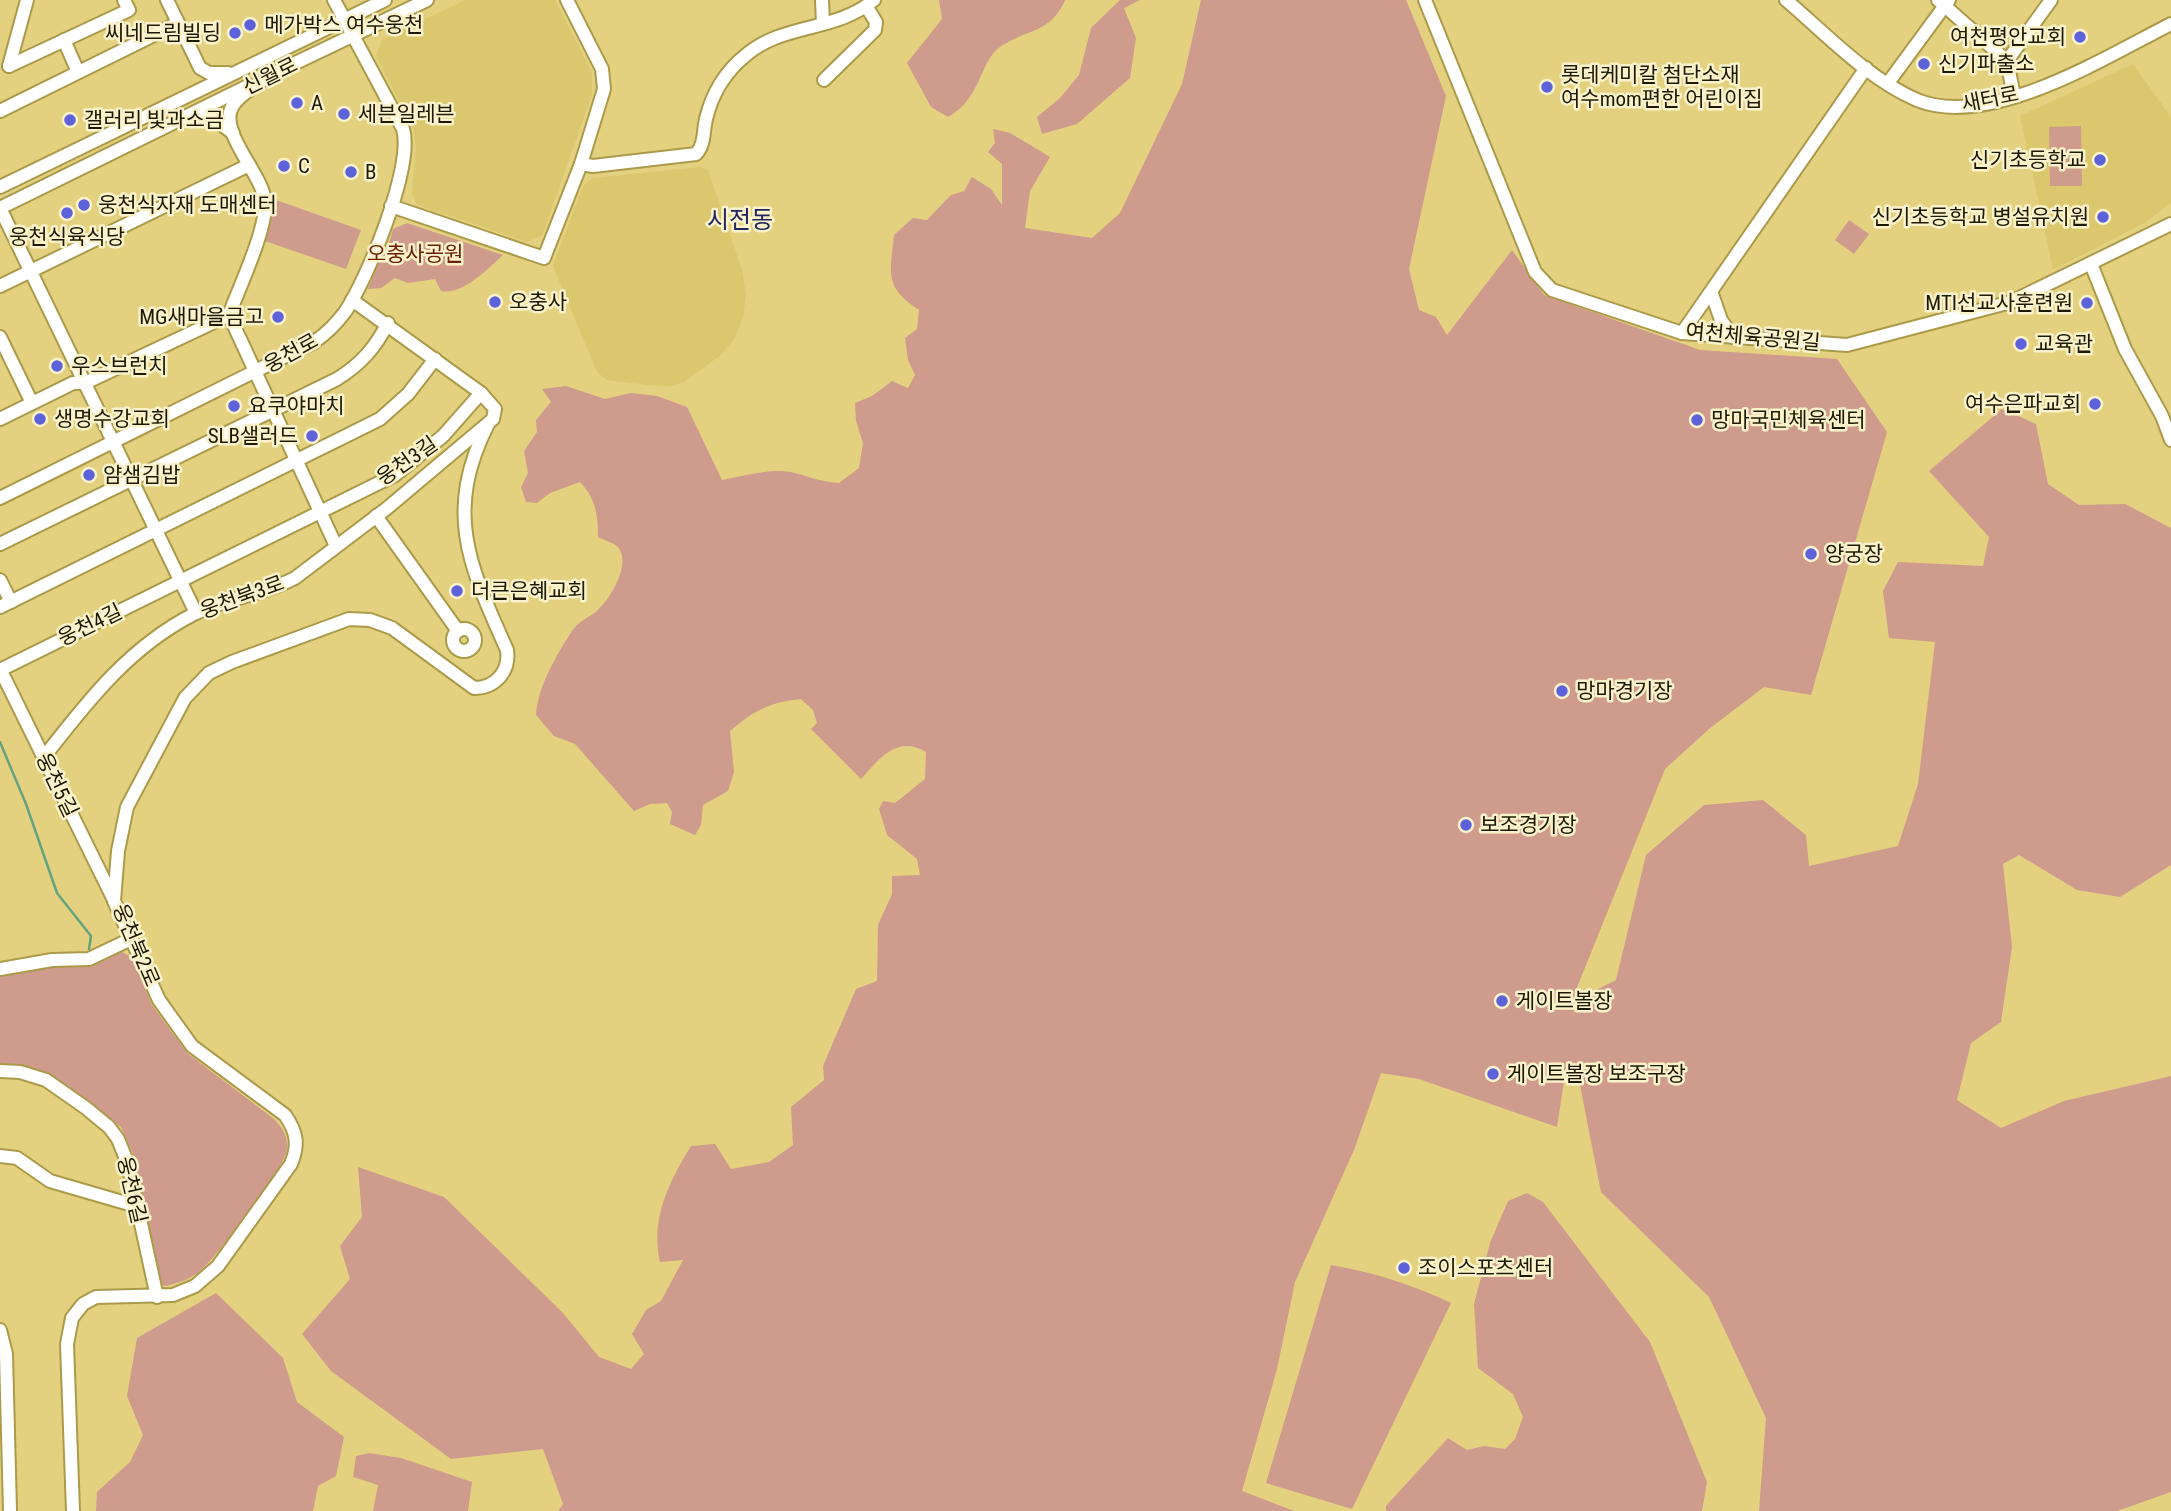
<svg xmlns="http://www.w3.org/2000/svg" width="2171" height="1511" font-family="'Roboto Condensed','Noto Sans KR',sans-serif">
  <rect width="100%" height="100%" fill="#e3d180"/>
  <g fill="#dbc76d">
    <path d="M465,0H555L592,72V95L542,236L527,242L417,205L412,194L416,149L413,129L376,56L382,40Z"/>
    <path d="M2133,64L2171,117V203L2146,222L2053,270L2020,116Z"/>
    <path d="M701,167L708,170L742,270L746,295L743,317L735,338L721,355L684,382L670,386L648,385L607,380L597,372L553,266L583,186L592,178Z"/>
  </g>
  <g fill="#ce9b8c">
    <path d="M939,0H1065C1051,34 1025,29 1000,47C979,62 982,98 948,117L931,107L907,63L942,19Z"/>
    <path d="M1120,0H1140L1124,8L1136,38L1130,78L1077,124L1042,134L1037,117L1060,98L1079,75L1091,28Z"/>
    <path d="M1201,0H1406L1446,96L1409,269L1419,310L1436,317L1447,335L1512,250L1544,295L1700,350L1837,359L1887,432L1811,695L1764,687L1709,729L1665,769L1576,990L1573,1017L1578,999L1616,980L1646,855L1704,805L1763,800L1806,835L1809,866L1898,846L1918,784L1935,642L1889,638L1883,591L1898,562L1983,566L1989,537L1929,471L2002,409L2036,424L2048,484L2079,505L2125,504L2171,528V865L2120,897L2077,890L2019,855L2003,864L2012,947L2001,1022L1971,1043L1957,1100L2001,1128L2064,1101L2171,1076V1492L2117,1511H1759L1766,1418L1709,1297L1601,1192L1578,1075L1567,1062L1557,1127L1419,1079L1381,1073L1354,1150L1295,1282L1277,1369L1242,1491L1294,1511H558L563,1504L543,1449L451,1459L331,1371L302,1334L350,1279L340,1246L362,1217L358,1167L444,1197L563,1313L599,1357L631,1369L644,1354L632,1334L646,1310L661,1301L683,1260L660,1262C650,1219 669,1182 691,1146L715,1144L731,1169L769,1162L793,1145L791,1107L824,1080L823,1066L856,989L877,981L878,925L892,894V876L920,875L917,859L887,835L879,809L883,801L895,803L925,779L926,752C897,735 880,758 861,779L811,729L817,723L813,710L801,699C770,702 753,711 730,731L734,772L728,791L703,805L701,825L695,835L670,824L672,812L667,803L650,804L634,811L575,744L554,736L536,715C538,686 556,656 572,631C580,620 588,618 597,611C610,599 632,564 618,547C614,543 604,540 598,537C598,515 596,499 580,482L550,493L537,503L526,502L521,487L528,473L524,451L537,432L536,420L551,402L542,389L566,386L605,399L631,393L657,396L687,407L722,480C745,476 772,467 795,473C810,477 822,482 839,483L859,468L863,443L856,421L855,403L872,396L892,381L908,388L915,375L908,360L905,338L917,329L919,310C884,287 890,274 894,235L913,218L927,220L951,195L964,191L972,177L991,189L1002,205V164L988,152L995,143L993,129L1010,133L1050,157L1030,191L1025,228L1092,238L1120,213L1182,84Z"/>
    <path d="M2081,126L2082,186H2050L2049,127Z"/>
    <path d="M276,200L361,230L346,269L265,241Z"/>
    <path d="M1849,220L1869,234L1854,254L1835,240Z"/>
    <path d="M407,223L503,255C487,269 464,295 441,291L435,279L408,283L395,278L381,288L368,289L383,251L388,247L393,229Z"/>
    <path d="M119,950L132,958L152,1005L187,1053L274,1119C283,1128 290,1139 286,1153C282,1171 216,1258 200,1271C191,1279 178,1283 166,1286L162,1285L133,1153L121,1127L45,1072L0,1064V973Z"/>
    <path d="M1527,1193L1543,1202L1650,1342L1707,1482L1702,1511H1386V1506L1448,1438L1467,1450L1484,1446L1505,1449L1515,1439L1523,1417L1513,1394L1478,1368L1474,1304L1490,1243L1508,1201Z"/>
    <path d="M1331,1265C1373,1272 1413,1285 1451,1303L1352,1509L1266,1483Z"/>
    <path d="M216,1293L283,1358L297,1402L344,1437L336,1476L318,1486L313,1511H96L97,1492L130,1462L143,1435L127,1396L137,1338Z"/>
    <path d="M369,1453L401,1458L472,1482L468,1511H373L378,1485L353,1477L356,1456Z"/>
  </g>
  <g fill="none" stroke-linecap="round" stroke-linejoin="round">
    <path stroke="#66a27e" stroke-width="2.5" d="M0,742L26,804L57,893L91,936L89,949"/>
    <defs>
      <g id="minor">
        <path d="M167,0L200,68L209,73H228"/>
        <path d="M822,0L823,24"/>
        <path d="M1425,0L1535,272L1552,290L1682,333L1847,345L2011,302L2171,224"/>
        <path d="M1786,0C1826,34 1868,79 1917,100C1990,130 2107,56 2171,24"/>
        <path d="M1938,0L2007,61"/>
        <path d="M64,40L78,72"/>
        <path d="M9,66L129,10L124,0"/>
        <path d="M9,66L27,0"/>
        <path d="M264,78L427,0"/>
        <path d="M824,80L875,30L876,22L866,6"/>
        <path d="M1888,83L1949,0"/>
        <path d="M2014,96L2007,61L2051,0"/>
        <path d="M0,111L178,23"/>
        <path d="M191,120L211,117L233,133"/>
        <path d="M581,164L593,166L696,154C705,145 703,131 706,119C712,94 726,71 746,55C783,23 836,32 874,0"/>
        <path d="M0,187L385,0"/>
        <path d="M391,206L544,258L581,164L604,89L602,69L567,0"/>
        <path d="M0,208L248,86"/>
        <path d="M0,208L196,613"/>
        <path d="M2091,264L2125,349L2162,416L2171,440"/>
        <path d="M0,286L249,165"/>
        <path d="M1712,294L1721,320L1733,337"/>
        <path d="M229,315L336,546"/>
        <path d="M1682,333L1866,68"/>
        <path d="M0,337L32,403"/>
        <path d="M0,419L73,383H85L229,315C239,288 267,229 265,202C264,176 218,132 232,107C238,95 258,84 269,76"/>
        <path d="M0,498L314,342C326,334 336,324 345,312C367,280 414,166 403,129L334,0"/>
        <path d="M376,516L458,631"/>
        <path d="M0,544L337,379C361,364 375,348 388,323"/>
        <path d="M0,580L11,602"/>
        <path d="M0,607L380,419L408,394L435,359"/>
        <circle cx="464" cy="640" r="11"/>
        <path d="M0,669L113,898"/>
        <path d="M0,670L395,475L443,436L481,393"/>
        <path d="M44,757C87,702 129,647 194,614C226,598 263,595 295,578L386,509L493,419L495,409L481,393L352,300"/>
        <path d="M0,969L52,960L89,959L131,939"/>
        <path d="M0,1071L20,1072L46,1080L86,1108L109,1127L118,1139L128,1164L157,1297"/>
        <path d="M0,1156L17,1158L50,1181L136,1206"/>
        <path d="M0,1330L6,1354L10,1511"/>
        <path d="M73,1511L67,1344L72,1318L83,1304L96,1297L173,1295L195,1286L218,1266L291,1164C299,1145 297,1132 285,1115L192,1046L159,1000L114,901L118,851L127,807L185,698L209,673L232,662L349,619L370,620L392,628L474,688C495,688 510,672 507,650C470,567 443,513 488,424"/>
      </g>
    </defs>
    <use href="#minor" stroke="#ab9a49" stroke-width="16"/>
    <use href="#minor" stroke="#fff" stroke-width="12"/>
  </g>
  <g fill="#5d62da" stroke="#faf2cb" stroke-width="2.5">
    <circle cx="250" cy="25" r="7"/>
    <circle cx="235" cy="33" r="7"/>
    <circle cx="2080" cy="37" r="7"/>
    <circle cx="1924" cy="64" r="7"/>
    <circle cx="1547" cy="87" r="7"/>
    <circle cx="297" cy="103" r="7"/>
    <circle cx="344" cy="114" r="7"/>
    <circle cx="70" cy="120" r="7"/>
    <circle cx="2100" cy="160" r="7"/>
    <circle cx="284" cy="166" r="7"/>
    <circle cx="351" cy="172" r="7"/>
    <circle cx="84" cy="205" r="7"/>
    <circle cx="67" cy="213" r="7"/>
    <circle cx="2103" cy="217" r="7"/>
    <circle cx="495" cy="302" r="7"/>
    <circle cx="2087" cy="303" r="7"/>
    <circle cx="278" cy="317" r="7"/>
    <circle cx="2021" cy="344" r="7"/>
    <circle cx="57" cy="366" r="7"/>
    <circle cx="2095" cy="404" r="7"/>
    <circle cx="234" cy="406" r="7"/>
    <circle cx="40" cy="419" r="7"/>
    <circle cx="1697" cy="420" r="7"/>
    <circle cx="312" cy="436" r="7"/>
    <circle cx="89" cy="475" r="7"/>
    <circle cx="1811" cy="554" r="7"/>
    <circle cx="457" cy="591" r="7"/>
    <circle cx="1562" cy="691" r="7"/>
    <circle cx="1466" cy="825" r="7"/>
    <circle cx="1502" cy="1001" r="7"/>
    <circle cx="1493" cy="1074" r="7"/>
    <circle cx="1404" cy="1268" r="7"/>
  </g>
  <g text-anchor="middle" stroke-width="5" stroke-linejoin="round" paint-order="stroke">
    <g font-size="21" fill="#1d1801" stroke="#faf2cb" text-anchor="start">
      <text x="264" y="32">메가박스 여수웅천</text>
      <text x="221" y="40" text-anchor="end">씨네드림빌딩</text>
      <text x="2066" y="44" text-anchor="end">여천평안교회</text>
      <text x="1938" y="71">신기파출소</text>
      <text x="1561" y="82">롯데케미칼 첨단소재<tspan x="1561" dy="24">여수mom편한 어린이집</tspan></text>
      <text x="311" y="110">A</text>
      <text x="358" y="121">세븐일레븐</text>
      <text x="84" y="127">갤러리 빛과소금</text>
      <text x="2086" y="167" text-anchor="end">신기초등학교</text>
      <text x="298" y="173">C</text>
      <text x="365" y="179">B</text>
      <text x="98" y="212">웅천식자재 도매센터</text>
      <text x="2089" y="224" text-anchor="end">신기초등학교 병설유치원</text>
      <text x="67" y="244" text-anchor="middle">웅천식육식당</text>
      <text x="509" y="309">오충사</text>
      <text x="2073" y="310" text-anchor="end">MTI선교사훈련원</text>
      <text x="264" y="324" text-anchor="end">MG새마을금고</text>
      <text x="2035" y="351">교육관</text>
      <text x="71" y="373">우스브런치</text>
      <text x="2081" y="411" text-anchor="end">여수은파교회</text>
      <text x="248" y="413">요쿠야마치</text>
      <text x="54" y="426">생명수강교회</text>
      <text x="1711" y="427">망마국민체육센터</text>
      <text x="298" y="443" text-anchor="end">SLB샐러드</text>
      <text x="103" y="482">얌샘김밥</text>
      <text x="1825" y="561">양궁장</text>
      <text x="471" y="598">더큰은혜교회</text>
      <text x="1576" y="698">망마경기장</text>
      <text x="1480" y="832">보조경기장</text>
      <text x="1516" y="1008">게이트볼장</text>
      <text x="1507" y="1081">게이트볼장 보조구장</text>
      <text x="1418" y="1275">조이스포츠센터</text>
    </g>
    <g font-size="21" fill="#1d1801" stroke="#faf2cb">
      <text transform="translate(270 76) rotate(-26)" y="7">신월로</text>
      <text transform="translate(1990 99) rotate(-11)" y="7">새터로</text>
      <text transform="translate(1753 337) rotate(5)" y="7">여천체육공원길</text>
      <text transform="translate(291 353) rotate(-29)" y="7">웅천로</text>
      <text transform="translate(407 461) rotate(-35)" y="7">웅천3길</text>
      <text transform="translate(242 597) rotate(-20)" y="7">웅천북3로</text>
      <text transform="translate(90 625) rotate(-26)" y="7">웅천4길</text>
      <text transform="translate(57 785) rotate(64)" y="7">웅천5길</text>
      <text transform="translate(136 945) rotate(67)" y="7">웅천북2로</text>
      <text transform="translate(132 1190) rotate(77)" y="7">웅천6길</text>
    </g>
    <g font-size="21" fill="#6c2007" stroke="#faf2cb">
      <text x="415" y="261">오충사공원</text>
    </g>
    <g font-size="24" fill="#23255e" stroke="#faf2cb">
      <text x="740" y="228">시전동</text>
    </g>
  </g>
</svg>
